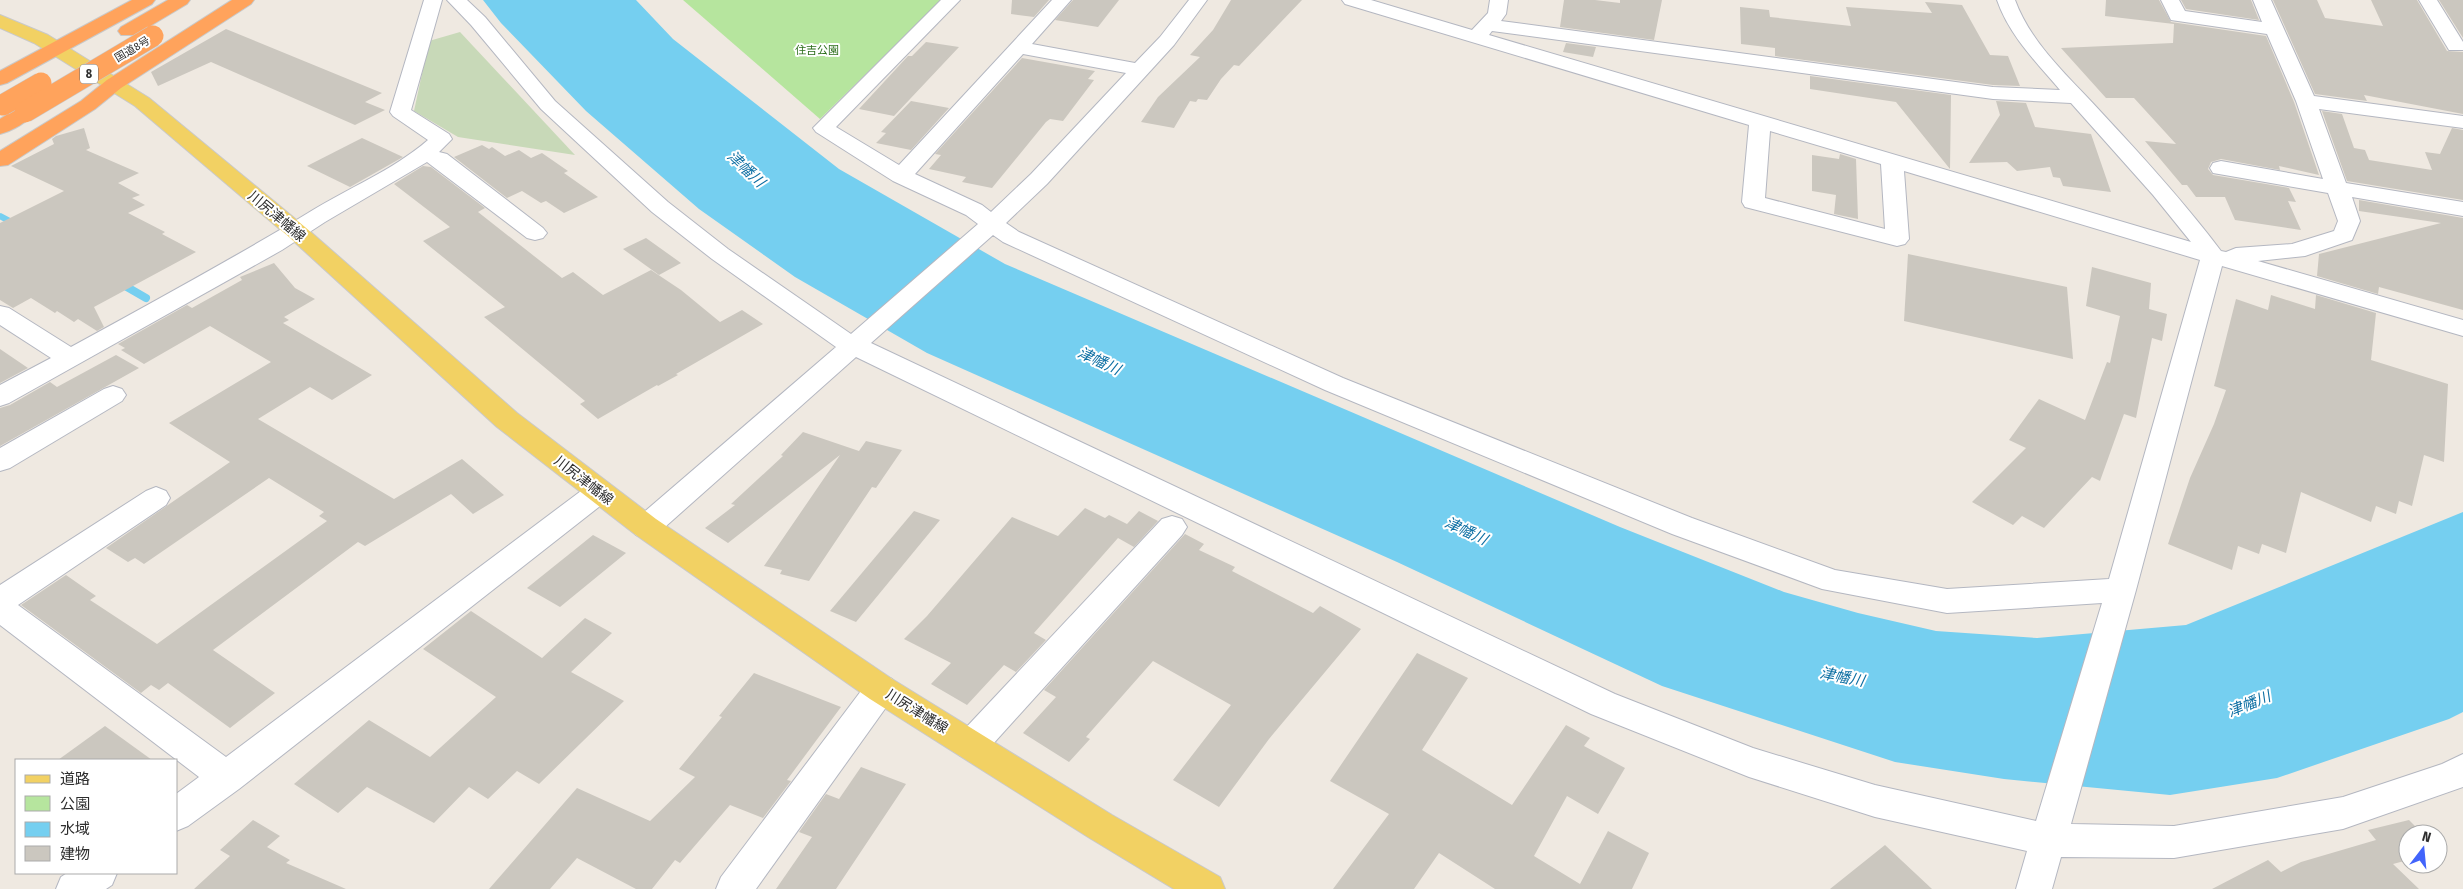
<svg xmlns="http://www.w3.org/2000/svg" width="2463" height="889" font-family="'Fira Sans Condensed','Noto Sans JP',sans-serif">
  <rect width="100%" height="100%" fill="#efe9e1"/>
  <path fill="#b6e59e" d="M683,0H941L820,119Z"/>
  <path fill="#c8d9b8" d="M460,32L575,155L458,137L414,111L429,41Z"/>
  <path fill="#75cff0" d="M483,0H636L673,39L839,169L1005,264L1620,527L1784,592L1858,613L1936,631L2037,638L2186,625L2463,512V712L2449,719L2277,778L2170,795L2004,779L1895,762L1662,686L1397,562L927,353L795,277L699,209L586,111L501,23Z"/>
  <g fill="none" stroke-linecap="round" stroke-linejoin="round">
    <path stroke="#75cff0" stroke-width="6" d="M0,216L17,225"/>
    <path stroke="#75cff0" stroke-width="8" d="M120,283L146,298"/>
  </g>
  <g fill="#cbc7bf">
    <path d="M1012,0H1049L1034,17L1011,14Z"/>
    <path d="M1073,0H1119L1098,27L1055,20Z"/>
    <path d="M1231,0H1302L1239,66L1234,65L1221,79L1207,100L1198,99L1196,102L1190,101L1174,128L1141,122L1158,97L1200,57L1190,55L1213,30Z"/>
    <path d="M1564,0H1595L1620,3V0H1662L1654,40L1560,27Z"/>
    <path d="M2106,0H2159L2171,22L2266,36L2294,102L2319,175L2279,166L2280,170L2221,159L2211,162L2208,169L2213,175L2289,188L2296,202L2288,201L2301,230L2235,220L2225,197H2196L2187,185H2182L2145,141L2176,144L2134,98H2106L2061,48L2173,43L2174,24L2105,16Z"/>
    <path d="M2181,0H2251L2259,20L2186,9Z"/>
    <path d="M2273,0H2317L2325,18L2383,26L2371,0H2417L2447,51L2463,52V114L2364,95L2367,101L2315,94Z"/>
    <path d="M2439,0H2463V38Z"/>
    <path d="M1925,2L1962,5L1990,55L2008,56L2020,86L1993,85L1775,56V48L1741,44L1740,7L1769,10L1770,17L1851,26L1846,7L1932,13Z"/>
    <path d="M226,29L382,93L365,102L385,110L355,125L211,62L158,86L151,72Z"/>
    <path d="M926,42L959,47L894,116L859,109L908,56H912Z"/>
    <path d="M1566,43L1596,47L1593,57L1563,52Z"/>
    <path d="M1022,58L1095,71L1088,79L1094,80L1063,121L1050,119L1046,122L992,188L962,182L966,177L929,169L941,155L935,154Z"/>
    <path d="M1810,76L1951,95L1950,169L1896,102L1810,89Z"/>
    <path d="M911,101L949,108L911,150L876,143L886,133L881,132Z"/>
    <path d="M1996,101L2026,103L2035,127L2091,134L2111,192L2063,186L2060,178L2053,177L2050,167L2017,171L2007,162L1969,163L2000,115Z"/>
    <path d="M2322,111L2342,114L2354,148L2365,150L2369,160L2432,170L2425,152L2440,154L2452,128L2463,130V200L2347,181Z"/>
    <path d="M84,128L90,148L86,150L139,173L118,183L140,195L132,198L145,205L128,213L165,232L162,234L196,252L94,307L104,327L97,331L78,319L74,322L57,311L55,313L31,298L13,308L0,300V223L64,191L11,166L54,144L52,139L56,136Z"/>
    <path d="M362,138L403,157L350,187L307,166Z"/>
    <path d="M482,145L489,149L492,147L505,156L519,150L531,158L542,153L568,171L564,173L598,197L564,213L546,201L541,203L522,191L507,198L454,157Z"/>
    <path d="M1840,154L1856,159L1858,219L1834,214L1836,195L1812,191V155L1839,159Z"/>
    <path d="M423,166L431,167L485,208L478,212L562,278L573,272L603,295L651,270L681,290L720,322L742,310L763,324L676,374L678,375L658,386L657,385L598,419L580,404L585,401L484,317L505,307L423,241L450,227L394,184Z"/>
    <path d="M2359,200L2463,218V310L2379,287L2378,294L2317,276L2319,254L2441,223L2359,211Z"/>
    <path d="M646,238L681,263L659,275L623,249Z"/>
    <path d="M1908,254L2067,287L2073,359L1904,321Z"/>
    <path d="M274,263L295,288L315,299L284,317L289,320L283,323L372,375L332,400L310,387L258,419L394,499L462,459L504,495L473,514L451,494L365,546L358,542L213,650L275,693L230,728L168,683L159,690L151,685L141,693L21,605L66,575L96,596L90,600L157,644L327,521L319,516L324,512L269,478L144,564L135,558L128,562L106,548L230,462L169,423L271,362L210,326L144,364L121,350L125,348L118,344L187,305L192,308L242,280L240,277Z"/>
    <path d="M2092,267L2151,283L2149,309L2167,314L2162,341L2152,338L2136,418L2124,414L2100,481L2092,477L2044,528L2022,516L2013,525L1972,502L2026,448L2009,440L2039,399L2085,420L2107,362L2110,363L2120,316L2086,306Z"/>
    <path d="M2271,295L2315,309L2316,295L2376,313L2371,360L2448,384L2444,462L2424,455L2412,506L2399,501L2396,514L2376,506L2371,522L2301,492L2286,553L2262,544L2259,554L2238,546L2232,570L2168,544L2190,478L2214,424L2226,390L2214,386L2236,299L2268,310Z"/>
    <path d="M0,349L28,368L0,383Z"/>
    <path d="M116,355L139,368L0,446V408L10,405L50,382L57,387Z"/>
    <path d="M803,432L859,451L866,441L902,450L876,488L872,487L809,581L780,574L782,570L764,566L840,455L728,543L705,528L735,505L731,504L783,456L781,455Z"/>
    <path d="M1085,508L1105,518L1109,515L1127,524L1139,511L1158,521L1134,547L1118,538L1034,633L1046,640L1016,672L1004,665L967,705L931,684L951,663L904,639L927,616L1012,517L1058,536Z"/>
    <path d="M914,511L940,520L856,622L830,611Z"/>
    <path d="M1185,534L1204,544L1199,550L1235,567L1232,571L1313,613L1320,606L1361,629L1269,739L1219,807L1173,780L1231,705L1153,661L1086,737L1090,739L1069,762L1023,733L1056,697L1044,690Z"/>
    <path d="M593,535L626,553L560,607L527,588Z"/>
    <path d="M471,611L542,658L585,618L612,633L571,672L624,701L539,784L517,771L488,799L469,787L434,823L367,787L338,813L294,784L369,720L430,757L496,697L423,649Z"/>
    <path d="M1417,653L1468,678L1422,750L1512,805L1566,725L1590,738L1584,746L1625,768L1598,814L1567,796L1534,856L1580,884L1608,831L1649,853L1632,889H1495L1439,853L1414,889H1333L1389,814L1330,781Z"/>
    <path d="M754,673L841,707L787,780L791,781L763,818L730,805L680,863L675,860L652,889H636L577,858L550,889H489L577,788L650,821L695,777L679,769L722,717L719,716Z"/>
    <path d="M105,726L152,760H58Z"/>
    <path d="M861,767L906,784L836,889H776L812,837L799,832L826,794L839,799Z"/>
    <path d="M253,820L280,836L267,847L290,860L286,863L346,889H194L230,856L220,850Z"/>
    <path d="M2409,820L2423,834H2408V860L2393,864L2419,889H2212L2268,860L2281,872L2301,862L2376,840L2368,830Z"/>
    <path d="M1885,845L1932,889H1830Z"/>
  </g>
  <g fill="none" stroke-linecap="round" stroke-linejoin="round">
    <defs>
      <g id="minor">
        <path d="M424,0H442L411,110L449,134L452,139L439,152L447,154L543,228L547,233L543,238L535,240L527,238L427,162L325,222L282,250L9,403L0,406V385L51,358L0,325V306L9,308L71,347C151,303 231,260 308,213C348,188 392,171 428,140L393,116L390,112Z"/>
        <path d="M447,0H467L485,17L555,101L668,202L728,249L851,334L978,224L966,215L893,181L816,132L813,128L941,0H960L836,127L899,165L1052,0H1071L1032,44L1135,63L1160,37L1189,0H1207L1174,45L1047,184L1006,223L1019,232L1343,378L1692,518L1835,570L1947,589L2109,579L2200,260L1904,171L1909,239L1905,244L1897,246L1745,207L1742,202L1749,125L1345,4L1342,0H1371L1472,30L1488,13L1490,0H1508L1506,14L1501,21L1993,87L2060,90C2036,62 2009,35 1997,0H2015C2031,44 2070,78 2101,112C2143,157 2184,202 2221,251L2226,252L2236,248L2292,244L2334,231L2338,221L2328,193L2213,173L2210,168L2213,163L2221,161L2323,179L2296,101L2267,34L2171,20L2161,0H2179L2185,11L2262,22L2253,0H2271L2314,96L2463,116V128L2319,109L2346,183L2463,202V216L2352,197L2360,221L2352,240L2305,256L2258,261L2463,320V336L2222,266L2136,590L2071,824L2174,826L2343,797L2442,764L2463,754V787L2343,829L2174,858L2061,857L2052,889H2016L2027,851L1875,817L1749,777L1591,714L856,357L656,535L646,538L636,535L631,527L636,519L836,347L712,259L652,212L541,109L471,25ZM1492,31L1993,99L2071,103L2153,195L2191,242L1489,35ZM1023,54L1126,73L1031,174L991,212L982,205L915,174ZM1770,131L1881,164L1885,229L1765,198ZM993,235L1003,242L1325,390L1672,534L1822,589L1947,613L2102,603L2036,821L1875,785L1753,748L1615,694L871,343Z"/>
        <path d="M2419,0H2437L2463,42V50H2449Z"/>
        <path d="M113,386L122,389L126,395L122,401L10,468L0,471V448L104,389Z"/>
        <path d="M599,482L609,485L613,492L609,499L239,789L188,826L176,831V794L199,777L0,625V585L146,491L156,487L166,491L170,498L166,505L18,605L226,757L589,485Z"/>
        <path d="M1172,516L1182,519L1187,527L1182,535L983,755L971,760L959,755L954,745L959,735L1162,519Z"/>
        <path d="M881,675L892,679L897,689L892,699L756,889H716L721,877L870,679Z"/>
        <path d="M67,873H117L112,885L106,889H56L61,877Z"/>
      </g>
      <path id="major" d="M0,15L48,35L149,98L305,227L517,413L656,519L892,679L1112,815L1220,877L1225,889H1174L1088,837L870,699L636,535L497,427L289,237L135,106L34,43L0,28Z"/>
      <g id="highway">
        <path d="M132,0H155L152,4L7,83L0,85V71Z"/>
        <path d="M168,0H190L187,4L135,35H121L118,31L121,27Z"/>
        <path d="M232,0H254L251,4L121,88L95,109L8,165L0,166V151L81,101L107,80Z"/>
        <path d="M25,106L32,108L35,112C28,122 12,131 0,134V119L18,108Z"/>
      </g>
    </defs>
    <use href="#minor" stroke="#b4b7c1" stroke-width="2"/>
    <use href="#major" stroke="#c9c9c9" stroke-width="2"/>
    <use href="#highway" stroke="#c9c9c9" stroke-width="2"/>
    <use href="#minor" fill="#fff" fill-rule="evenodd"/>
    <use href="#major" fill="#f2d163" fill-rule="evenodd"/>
    <use href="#highway" fill="#ffa35c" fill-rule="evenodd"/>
    <defs>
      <g id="highway-bridge">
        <path d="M3,105L41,83"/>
        <path d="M25,112L153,36"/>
      </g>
    </defs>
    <use href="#highway-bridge" stroke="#c9c9c9" stroke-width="22" stroke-linecap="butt"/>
    <use href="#highway-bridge" stroke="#ffa35c" stroke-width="21"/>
  </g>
  <g text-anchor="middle" stroke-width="4" stroke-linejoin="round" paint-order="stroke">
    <g font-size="11" fill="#2e2e2e" stroke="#fff">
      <text transform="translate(132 49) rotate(-31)" y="4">国道8号</text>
    </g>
    <g font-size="11" fill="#2c6e1b" stroke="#fff">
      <text x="817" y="54">住吉公園</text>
    </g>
    <rect fill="#fff" stroke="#6d6d6d" stroke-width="1" x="80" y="64.5" width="18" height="19" rx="4"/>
    <g font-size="12" font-weight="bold" fill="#2e2e2e">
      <text x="89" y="78">8</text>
    </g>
    <g font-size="14" fill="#2e2e2e" stroke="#fff">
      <text transform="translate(277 216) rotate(40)" y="5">川尻津幡線</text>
      <text transform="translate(584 480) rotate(38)" y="5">川尻津幡線</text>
      <text transform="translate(917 711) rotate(32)" y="5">川尻津幡線</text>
    </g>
    <g font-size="15" font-style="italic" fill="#0d6fa3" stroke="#fff">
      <text transform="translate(746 169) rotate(43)" y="5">津幡川</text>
      <text transform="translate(1099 361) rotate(25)" y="5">津幡川</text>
      <text transform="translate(1466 531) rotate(25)" y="5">津幡川</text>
      <text transform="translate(1842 677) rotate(11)" y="5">津幡川</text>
      <text transform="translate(2249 704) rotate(-22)" y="5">津幡川</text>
    </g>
  </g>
  <rect x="15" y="759" width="162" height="115" fill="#ffffff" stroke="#ababab"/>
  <rect x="25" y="775" width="25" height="8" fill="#f2d163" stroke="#ababab"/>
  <text x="60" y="784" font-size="15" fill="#2e2e2e">道路</text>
  <rect x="25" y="796" width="25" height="15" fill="#b6e59e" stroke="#ababab"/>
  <text x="60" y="809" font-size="15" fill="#2e2e2e">公園</text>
  <rect x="25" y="822" width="25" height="15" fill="#75cff0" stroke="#ababab"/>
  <text x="60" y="834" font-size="15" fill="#2e2e2e">水域</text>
  <rect x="25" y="846" width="25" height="15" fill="#cbc7bf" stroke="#ababab"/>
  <text x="60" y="859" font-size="15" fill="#2e2e2e">建物</text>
  <g transform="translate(2423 849) rotate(16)"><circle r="24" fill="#ffffff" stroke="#ababab"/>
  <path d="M0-4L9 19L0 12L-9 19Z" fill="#4264fb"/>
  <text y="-8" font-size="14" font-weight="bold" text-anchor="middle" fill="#2e2e2e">N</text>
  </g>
</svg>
